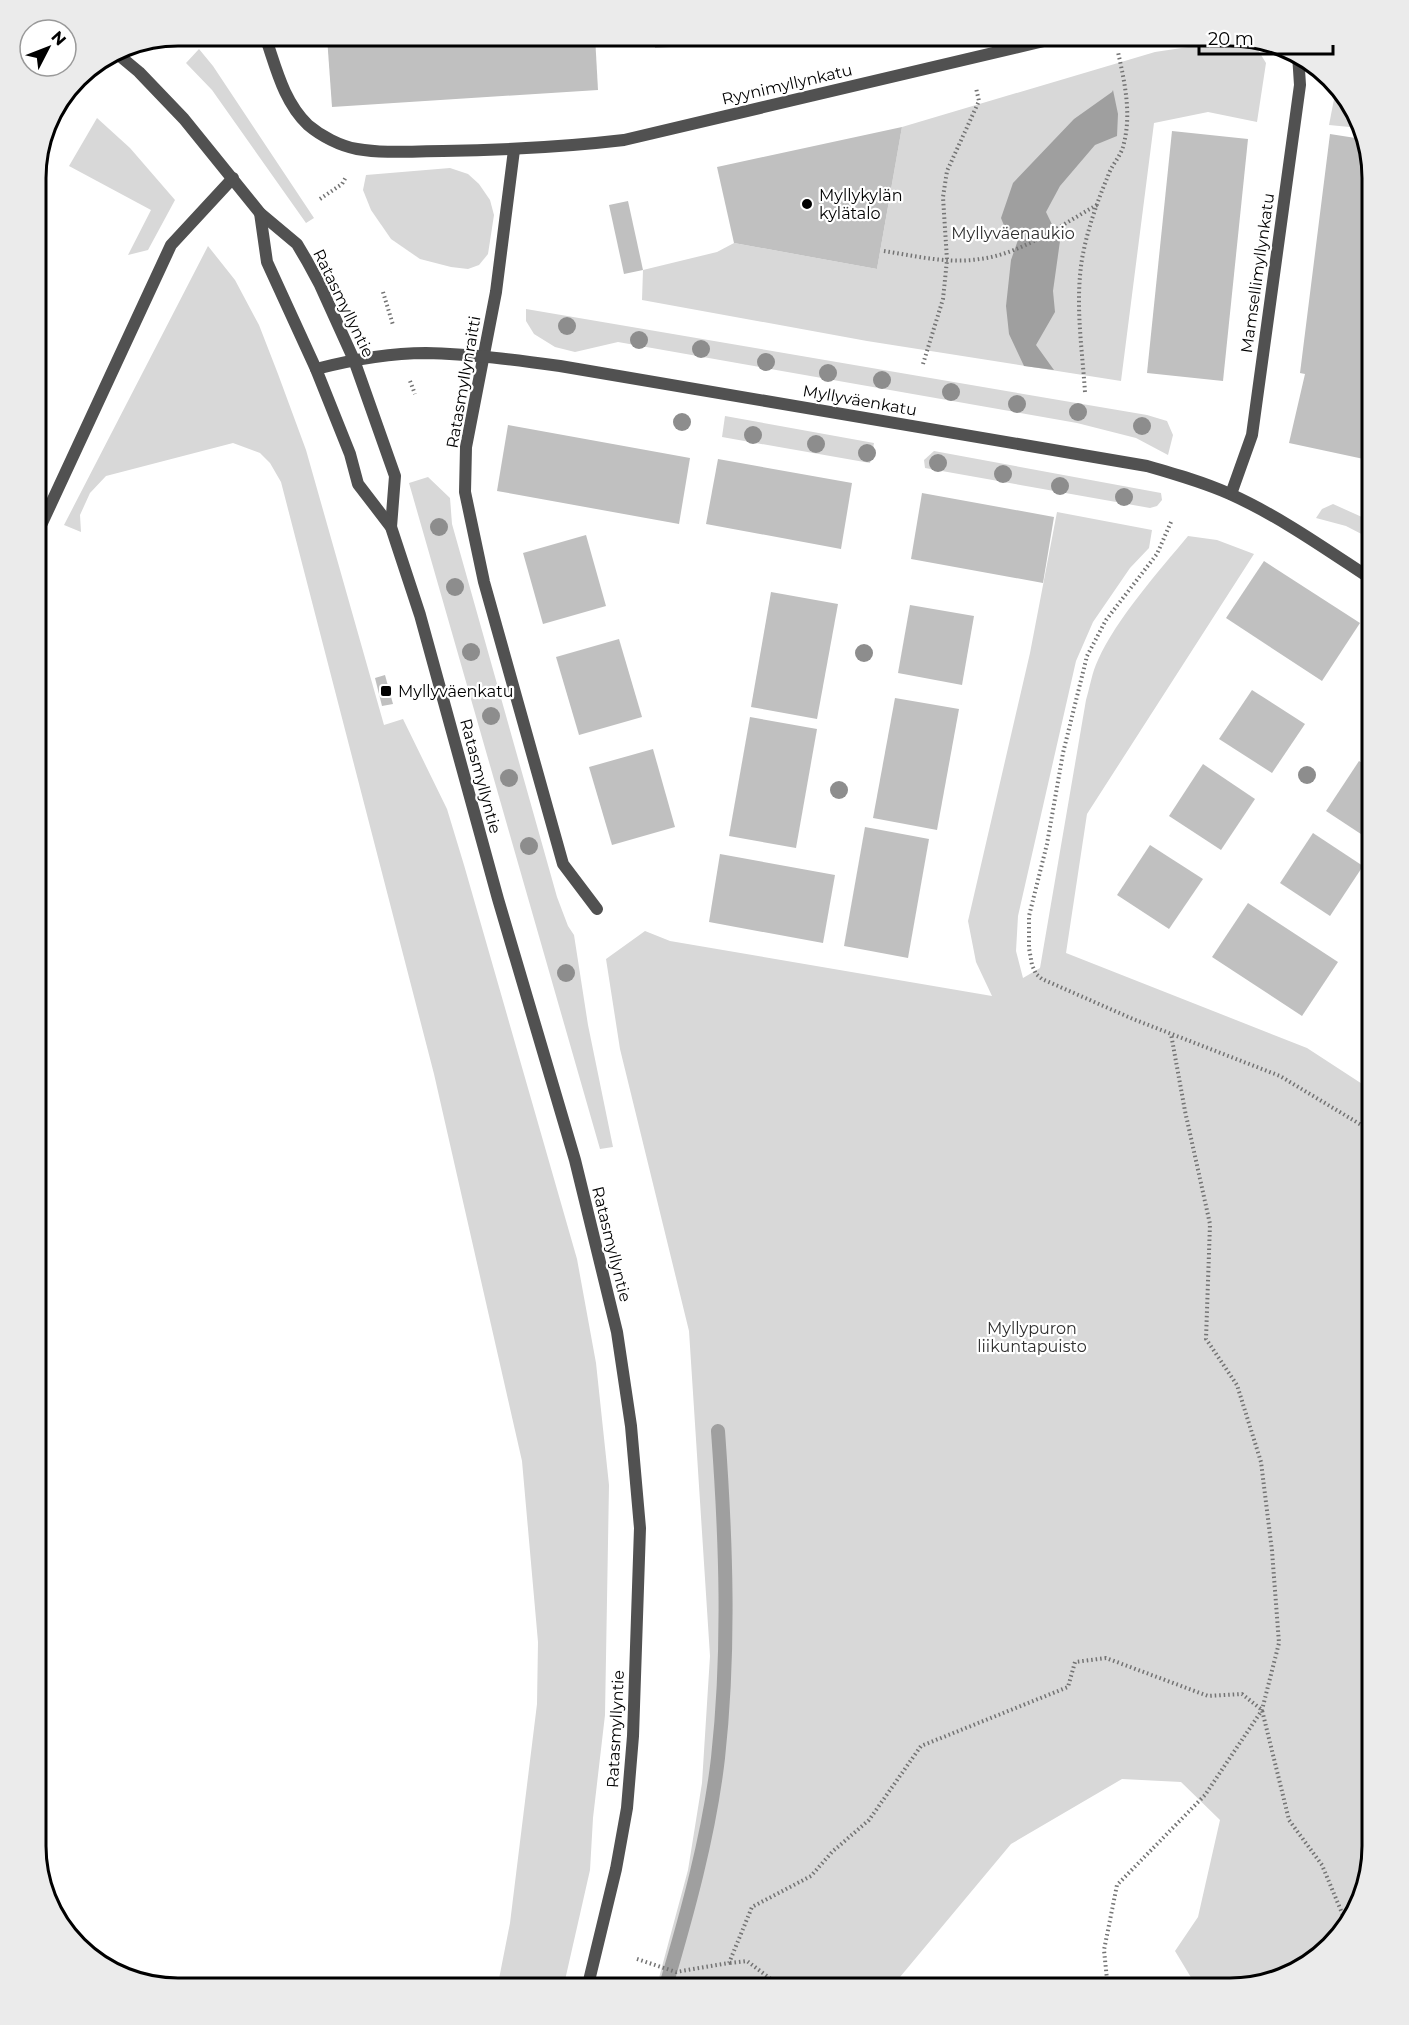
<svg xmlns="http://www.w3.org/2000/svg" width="1409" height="2025" font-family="Montserrat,sans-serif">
  <rect width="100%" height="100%" fill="#fff"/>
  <g fill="#d8d8d8">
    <path d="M1235,40L1255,45L1266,63L1257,122L1208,112L1154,123L1121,381L867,341L642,300L643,270L717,252L734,243L877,269L902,127L1155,52Z"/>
    <path d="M199,49L213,66L314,218L306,223L212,90L186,63Z"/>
    <path d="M1336,89L1354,107L1360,128L1329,125Z"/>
    <path d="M97,118L130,148L175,200L148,250L128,255L151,210L69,166Z"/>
    <path d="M450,168L468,174L479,184L490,200L494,215L488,254L479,265L468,269L451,267L420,259L391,239L371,210L363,190L366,175Z"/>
    <path d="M208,246L235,280L259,325L278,374L306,450L384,725L403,719L447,809L464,865L577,1259L596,1363L609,1485L605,1715L593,1818L590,1870L563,1989H497L510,1923L537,1704L538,1642L522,1461L434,1074L281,482L270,463L260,453L233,443L106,476L90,493L80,515L81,532L64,525Z"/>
    <path d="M526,309L1147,415L1167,421L1173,435L1168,455L1136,438L1077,423L618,342L575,352L555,347L534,334L526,321Z"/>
    <path d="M725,416L874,443L870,463L722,437Z"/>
    <path d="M934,451L1161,493L1162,500L1157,506L1150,508L925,468L924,460Z"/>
    <path d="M428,477L450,498L452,524L557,897L568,926L574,935L588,1025L613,1147L600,1149L409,483Z"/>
    <path d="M1333,504L1373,522V540L1346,526L1316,518L1322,509Z"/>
    <path d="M1057,512L1152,530L1149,548L1130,568L1093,622L1076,661L1018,916L1016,951L1023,978L1040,968L1086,700C1090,687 1092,672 1098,660C1117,618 1159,571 1188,536L1217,540L1254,554L1087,814L1066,953L1307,1048L1373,1091V1847L1354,1918L1302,1970L1231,1989H1198L1175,1951L1198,1917L1220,1820L1181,1782L1122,1779L1011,1844L890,1989H656L688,1870L702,1783L710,1656L689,1331L620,1049L606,959L645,931L670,941L992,996L976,962L968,921L1030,653Z"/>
  </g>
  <path fill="#9f9f9f" d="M1113,90L1118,114L1117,136L1095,145L1060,186L1046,212L1060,241L1053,291L1055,312L1036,345L1054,370L1024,366L1009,334L1006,306L1011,260L1018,240L1005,228L1001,218L1013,183L1074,119L1112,92Z"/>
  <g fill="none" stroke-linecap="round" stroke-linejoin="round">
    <path stroke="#9f9f9f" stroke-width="14" d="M665,1989C687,1914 709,1836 718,1758C730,1649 726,1540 718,1431"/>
  </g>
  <g fill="#c0c0c0">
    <path d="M595,36L598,90L332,107L327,37Z"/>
    <path d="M654,36H819V38L655,48Z"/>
    <path d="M902,127L877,269L734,243L717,167Z"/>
    <path d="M1172,131L1248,139L1223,381L1147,373Z"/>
    <path d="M1330,134L1362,139L1373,178V461L1289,443L1305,374L1300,373Z"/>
    <path d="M628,201L643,270L624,274L609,205Z"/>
    <path d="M508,425L690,458L679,524L497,491Z"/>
    <path d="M718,459L852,483L841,549L706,524Z"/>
    <path d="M922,493L1054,517L1043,583L911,559Z"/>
    <path d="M586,535L606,606L543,624L523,553Z"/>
    <path d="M1264,561L1360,623L1322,681L1226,618Z"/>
    <path d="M771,592L838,604L817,719L751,707Z"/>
    <path d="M910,605L974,616L962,685L898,673Z"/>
    <path d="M619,639L642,717L579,735L556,657Z"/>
    <path d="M385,675L393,704L382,706L375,678Z"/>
    <path d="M1252,690L1305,724L1272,773L1219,739Z"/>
    <path d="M895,698L959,709L937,830L873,818Z"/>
    <path d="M750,717L817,729L796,848L729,836Z"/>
    <path d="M653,749L675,827L612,845L589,767Z"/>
    <path d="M1359,761L1373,770V842L1326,811Z"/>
    <path d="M1203,764L1255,799L1221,850L1169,816Z"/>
    <path d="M865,827L929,839L908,958L844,946Z"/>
    <path d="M1313,833L1363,866L1330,916L1280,883Z"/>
    <path d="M1150,845L1203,879L1169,929L1117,895Z"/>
    <path d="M720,854L835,875L823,943L709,922Z"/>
    <path d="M1248,903L1338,962L1302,1016L1212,957Z"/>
  </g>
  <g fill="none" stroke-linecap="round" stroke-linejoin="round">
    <g stroke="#737373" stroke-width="4" stroke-dasharray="1.5 3" stroke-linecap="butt">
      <path d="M320,199L342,184L346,177"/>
      <path d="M884,251C915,256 948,264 980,259C1021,254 1061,225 1097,205"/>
      <path d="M383,292L393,325"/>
      <path d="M923,364L943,299L947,260L943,197L947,171L979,101L976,88"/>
      <path d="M410,381L415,394"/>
      <path d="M1085,392C1082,347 1075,304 1082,259C1087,231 1097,202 1108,176C1111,166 1120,157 1123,147C1132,115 1125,84 1118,52"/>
      <path d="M1171,522L1157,554L1106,620L1087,656L1063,753L1047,844L1029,916V948L1032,965L1036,974L1042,979L1133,1019L1280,1076L1373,1132"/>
      <path d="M637,1959L676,1972L729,1963L752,1907L811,1876L832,1852L869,1820L921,1746L1068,1687L1075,1662L1106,1658L1208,1696L1242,1694L1262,1710L1289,1820L1322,1865L1347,1925"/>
      <path d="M730,1963L747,1961L780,1986L781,1989"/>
      <path d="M1108,1989L1104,1950L1117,1885L1205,1795L1262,1710L1279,1643L1272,1551L1261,1462L1237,1385L1206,1339L1210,1224L1185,1111L1171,1034"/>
    </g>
    <path stroke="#515151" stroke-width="12" d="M36,536L171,245L233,178"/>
    <g stroke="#515151" stroke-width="12">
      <path d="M265,36C276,67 283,101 308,125C321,136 340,146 357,149C385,154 414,151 443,151C504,150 564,147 624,140L1065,36"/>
      <path d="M514,150L496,292L466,447L465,492L484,582L563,864L597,909"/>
      <path d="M316,369C351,360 389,353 426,353C471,354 516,360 560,366L1147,466C1175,474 1203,482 1230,494C1281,517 1327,550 1373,580"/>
      <path d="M1231,494L1252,435L1300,85L1298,54"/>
    </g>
    <g stroke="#515151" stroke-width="12">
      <path d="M115,52L139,72L184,119L260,213L297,244L307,261L320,285L354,360L395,476L391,527"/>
      <path d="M260,213L267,262L316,369L350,454L358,484L391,527L420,615L498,899L575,1160L617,1332L631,1426L640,1528L633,1736L627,1808L616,1869L587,1989"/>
    </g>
  </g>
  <g fill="#8d8d8d">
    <circle cx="567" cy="326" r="9"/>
    <circle cx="639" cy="340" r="9"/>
    <circle cx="701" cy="349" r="9"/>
    <circle cx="766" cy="362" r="9"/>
    <circle cx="828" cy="373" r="9"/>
    <circle cx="882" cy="380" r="9"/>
    <circle cx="951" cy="392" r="9"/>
    <circle cx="1017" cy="404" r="9"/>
    <circle cx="1078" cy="412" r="9"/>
    <circle cx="682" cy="422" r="9"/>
    <circle cx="1142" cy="426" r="9"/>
    <circle cx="753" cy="435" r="9"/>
    <circle cx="816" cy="444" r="9"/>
    <circle cx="867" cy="453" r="9"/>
    <circle cx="938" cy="463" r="9"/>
    <circle cx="1003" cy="474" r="9"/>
    <circle cx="1060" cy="486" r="9"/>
    <circle cx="1124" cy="497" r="9"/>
    <circle cx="439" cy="527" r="9"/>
    <circle cx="455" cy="587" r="9"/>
    <circle cx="471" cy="652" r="9"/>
    <circle cx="864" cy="653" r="9"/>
    <circle cx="491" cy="716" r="9"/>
    <circle cx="1307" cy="775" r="9"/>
    <circle cx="509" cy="778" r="9"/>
    <circle cx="839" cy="790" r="9"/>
    <circle cx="529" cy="846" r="9"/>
    <circle cx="566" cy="973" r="9"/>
  </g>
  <g fill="#000" stroke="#fff" stroke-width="2">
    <circle cx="807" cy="204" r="6"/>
    <rect x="380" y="685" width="12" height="12" rx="3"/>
  </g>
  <g text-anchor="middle" stroke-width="4.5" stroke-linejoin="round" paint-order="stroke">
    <g font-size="16" fill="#000" stroke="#fff">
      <text transform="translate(787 84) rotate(-13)" y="6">Ryynimyllynkatu</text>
      <text transform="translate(1257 273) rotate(-82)" y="6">Mamsellimyllynkatu</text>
      <text transform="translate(344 303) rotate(64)" y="6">Ratasmyllyntie</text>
      <text transform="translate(463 382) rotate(-80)" y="6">Ratasmyllynraitti</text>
      <text transform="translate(860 400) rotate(10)" y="6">Myllyväenkatu</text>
      <text transform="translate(481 776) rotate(75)" y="6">Ratasmyllyntie</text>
      <text transform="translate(612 1244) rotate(76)" y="6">Ratasmyllyntie</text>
      <text transform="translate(615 1729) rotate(-87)" y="6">Ratasmyllyntie</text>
    </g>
    <g font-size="16" fill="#000" stroke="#fff" text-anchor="start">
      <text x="819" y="201">Myllykylän<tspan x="819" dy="18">kylätalo</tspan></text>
      <text x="398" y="697">Myllyväenkatu</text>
    </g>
    <g font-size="16" fill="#2f2f2f" stroke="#fff">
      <text x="1013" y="239">Myllyväenaukio</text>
      <text x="1032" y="1334">Myllypuron<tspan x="1032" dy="18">liikuntapuisto</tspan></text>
    </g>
  </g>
  <path d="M0 0H1409V2025H0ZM178 46H1230A132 132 0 0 1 1362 178V1846A132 132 0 0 1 1230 1978H178A132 132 0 0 1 46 1846V178A132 132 0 0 1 178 46Z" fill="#ebebeb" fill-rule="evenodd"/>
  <path fill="none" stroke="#000" stroke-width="3" d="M178 46H1230A132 132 0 0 1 1362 178V1846A132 132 0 0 1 1230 1978H178A132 132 0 0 1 46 1846V178A132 132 0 0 1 178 46Z"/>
  <g transform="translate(48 48) rotate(48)"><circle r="28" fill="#ffffff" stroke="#999999" stroke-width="1.5"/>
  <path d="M0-4.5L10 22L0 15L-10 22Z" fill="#000000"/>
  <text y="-9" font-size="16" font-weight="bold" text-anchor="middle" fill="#000000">N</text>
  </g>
  <path d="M1199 45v9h134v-9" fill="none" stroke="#000000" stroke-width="3"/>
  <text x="1208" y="45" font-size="18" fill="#000000" stroke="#ffffff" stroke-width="4.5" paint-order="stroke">20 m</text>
</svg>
